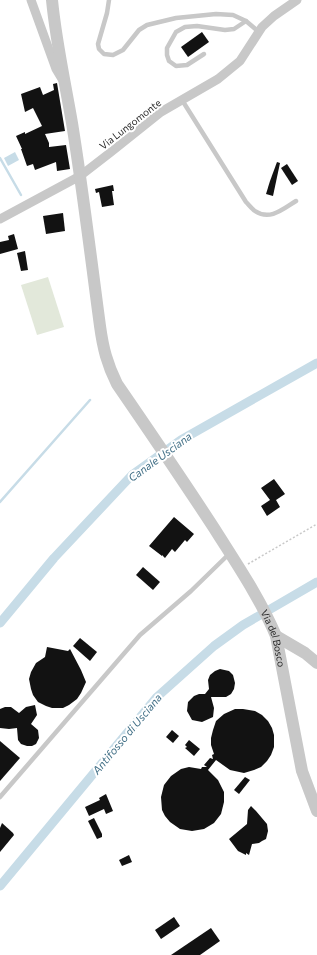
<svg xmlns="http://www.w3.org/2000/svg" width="317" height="955" font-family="Commissioner,sans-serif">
  <rect width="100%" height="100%" fill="#fff"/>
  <path fill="#e2e8da" d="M48,277L64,327L37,335L21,285Z"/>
  <path fill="#c7dce7" d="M15,152L19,160L8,166L4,158Z"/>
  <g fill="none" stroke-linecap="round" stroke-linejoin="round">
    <g stroke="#c7dce7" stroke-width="2.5">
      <path d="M0,158L21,195"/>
      <path d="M0,502L90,400"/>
    </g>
    <g stroke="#c7dce7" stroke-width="9">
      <path d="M0,623L54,558L132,475L181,440L317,363"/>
      <path d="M0,886L157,697L214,646L243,625L317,582"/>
    </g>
  </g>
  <g fill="#121212">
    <path d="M202,32L209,42L188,57L181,47Z"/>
    <path d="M57,83L65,131L45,134L49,143V147L66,145L70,169L57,171L56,162L35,170L33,164L27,166L21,149H22L16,136L25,132V134L42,126L33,108L25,112L21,94L40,87L43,95L54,90L53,84Z"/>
    <path d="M277,162L280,163L273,196L266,194L270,181Z"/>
    <path d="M287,164L298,181L292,185L281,168Z"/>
    <path d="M113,185L114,191H112L114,205L102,207L99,192L96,193L95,189Z"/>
    <path d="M63,213L65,231L46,234L43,216Z"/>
    <path d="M14,234L18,249L0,254V242L9,240L8,236Z"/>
    <path d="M25,251L28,270L21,271L17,253Z"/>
    <path d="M274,479L285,494L276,500L280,507L267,516L261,506L270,500L261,488Z"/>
    <path d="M174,517L194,534L187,542L185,540L175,552L172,549L165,558L162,555V556L149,546Z"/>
    <path d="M143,567L160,582L153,590L136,575Z"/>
    <path d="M80,638L97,652L90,661L73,646Z"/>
    <path d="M47,647L68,651L70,649L81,670L86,682L81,693L77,699L69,705L63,708H52L46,706L38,702L33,695L31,689L29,679L31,672L36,663L45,657Z"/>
    <path d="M220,669L229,671L233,675L235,683L234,689L231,694L226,697H211L214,708L213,717L202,722L192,720L187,711L188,702L194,696L199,694H205L209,689L208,680L210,675L215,671Z"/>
    <path d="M35,705L37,715L31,724L38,730L39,738L36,744L32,746H27L21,744L18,740L17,728L9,729L0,728V709L5,707H11L19,713L26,707Z"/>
    <path d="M235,709H243L255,711L262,715L268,721L272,728L274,735V747L271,755L267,761L261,767L254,770L244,773L230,770L216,760L208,770L218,780L224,792V802L221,814L214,823L204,829L192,831L180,829L170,822L165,816L162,810L161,797L164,785L171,776L181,769L189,767L201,769L202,767H207L204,765L210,758L213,759L212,755L214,754L211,745V738L213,730L216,721L224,714Z"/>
    <path d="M172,730L179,736L173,743L166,737Z"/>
    <path d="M189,740L200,749L194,756L185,748L187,747L185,745Z"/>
    <path d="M0,741L20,758L0,781Z"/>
    <path d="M245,777L250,780L239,794L234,790Z"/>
    <path d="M106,794L113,811L106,814L104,809L89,816L85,807L100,800L99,798Z"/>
    <path d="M251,806L256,811L267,824L268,831L266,839L262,841L259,843L252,844L249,855L246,853V855L238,851L229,839L247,824L248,810Z"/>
    <path d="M94,818L102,834V837L97,839L88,821Z"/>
    <path d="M2,823L13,833L14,835L0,852V828Z"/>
    <path d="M129,855L132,862L122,866L119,860Z"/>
    <path d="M174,917L180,926L161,939L155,930Z"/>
    <path d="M211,928L220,941L200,955H171Z"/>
  </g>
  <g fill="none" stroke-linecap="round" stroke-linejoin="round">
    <path stroke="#c8c8c8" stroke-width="1.5" stroke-dasharray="2 2" stroke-linecap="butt" d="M248,564L317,524"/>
    <g stroke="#c8c8c8" stroke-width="4.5">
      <path d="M109,0L107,13L98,44L99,49L104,54L113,55L123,50L139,30L147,25L176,18L216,14L233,15L246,21L259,32"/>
      <path d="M204,54L187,65L176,66L169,61L167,55V48L176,32L185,27L197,26L225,30L234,29L246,21"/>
      <path d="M182,100L246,202C249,205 252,209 255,211C270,221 283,209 296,201"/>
      <path d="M0,797L140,635L191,591L229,554"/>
    </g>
    <g stroke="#c8c8c8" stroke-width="9">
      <path d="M31,0L56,69L62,79"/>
      <path d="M0,219L80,176L111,152L161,112L218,79L240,61L262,27L274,16L297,0"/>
    </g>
    <g stroke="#c8c8c8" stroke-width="12">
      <path id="s1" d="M52,0C56,42 65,82 72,123C83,191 91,259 100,326C103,348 107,364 117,384C150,432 182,479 214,528C236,563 260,598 276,636L302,771L317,811"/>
      <path d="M276,636L305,653L317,663"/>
    </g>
  </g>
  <g text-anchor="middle" stroke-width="4" stroke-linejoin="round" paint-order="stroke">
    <g font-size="10" fill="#2b2b2b" stroke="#fff">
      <text transform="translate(130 124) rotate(-38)" y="4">Via Lungomonte</text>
      <text dy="4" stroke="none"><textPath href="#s1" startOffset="690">Via del Bosco</textPath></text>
    </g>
    <g font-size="11" font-style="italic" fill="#416f86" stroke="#fff">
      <text transform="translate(160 457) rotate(-36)" y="4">Canale Usciana</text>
      <text transform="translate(127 734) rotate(-50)" y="4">Antifosso di Usciana</text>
    </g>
  </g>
</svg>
